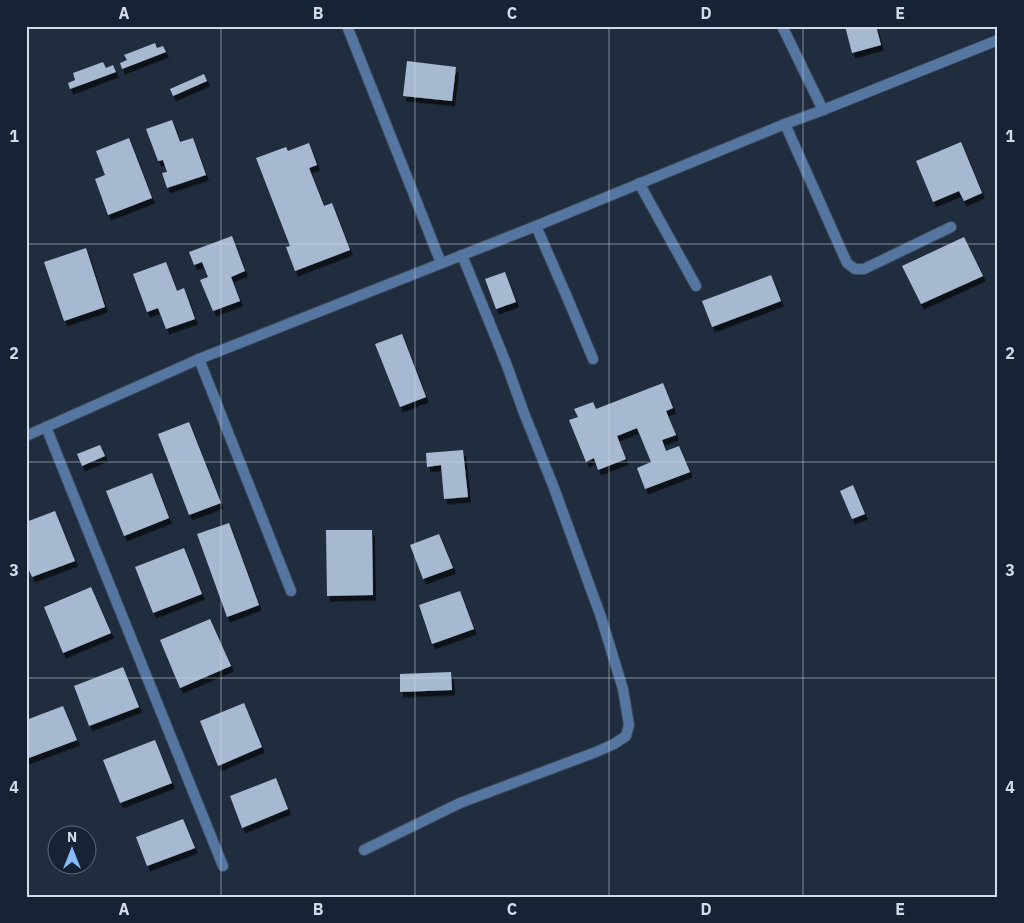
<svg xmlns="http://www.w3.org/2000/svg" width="1024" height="923" font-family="'IBM Plex Sans',sans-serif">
  <defs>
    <filter id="shadow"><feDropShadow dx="3" dy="5.5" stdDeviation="0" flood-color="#0009"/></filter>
  </defs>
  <rect width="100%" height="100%" fill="#202d3f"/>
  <g fill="#a7b9d0" filter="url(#shadow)">
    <path d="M845,26H876L881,45L852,53Z"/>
    <path d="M155,43L157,48L163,46L166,52L122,69L120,63L127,60L124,55Z"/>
    <path d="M407,61L456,67L452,101L403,96Z"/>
    <path d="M103,62L106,68L113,65L116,72L70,89L68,83L75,80L73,73Z"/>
    <path d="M204,74L207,81L173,96L170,89Z"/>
    <path d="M172,120L180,142L193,138L206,175L167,188L162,173L167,172L163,160L158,161L146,129Z"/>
    <path d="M129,138L152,198L108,215L95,179L105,175L96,151Z"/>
    <path d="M961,142L982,193L964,201L959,191L933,202L916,161Z"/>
    <path d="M309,143L317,165L309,168L324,206L332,203L350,250L295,271L286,247L290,246L256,158L286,147L288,151Z"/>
    <path d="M232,236L245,271L231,277L240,301L213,311L200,280L208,277L202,262L194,265L189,252Z"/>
    <path d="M964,237L983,276L921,304L902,266Z"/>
    <path d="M86,248L105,307L64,321L44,262Z"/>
    <path d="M166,262L177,291L184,288L195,319L166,329L158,308L147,312L133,274Z"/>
    <path d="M505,272L516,302L496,309L485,279Z"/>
    <path d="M771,275L781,301L712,327L702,301Z"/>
    <path d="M402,334L426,397L400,407L375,344Z"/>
    <path d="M663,383L673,408L666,411L676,435L662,440L666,451L679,446L690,472L645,489L637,468L651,462L637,428L617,436L626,459L598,470L594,458L586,462L569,420L578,417L574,409L593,402L596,409Z"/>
    <path d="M189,422L221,503L189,515L158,434Z"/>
    <path d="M100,445L105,456L82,466L77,454Z"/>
    <path d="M463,450L468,497L444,499L441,465L427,467L426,453Z"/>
    <path d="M152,473L169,518L124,536L106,491Z"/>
    <path d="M853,485L865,514L852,519L840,491Z"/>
    <path d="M55,511L75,561L32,577L26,564V522Z"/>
    <path d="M229,523L259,605L227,617L197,534Z"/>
    <path d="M326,530H372L373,595L327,596Z"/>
    <path d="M439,534L453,568L423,579L410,545Z"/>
    <path d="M184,548L202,594L153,613L135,567Z"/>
    <path d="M91,587L111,633L63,653L44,607Z"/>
    <path d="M460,591L474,629L432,644L419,605Z"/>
    <path d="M210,619L231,666L180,688L160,640Z"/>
    <path d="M123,667L139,707L89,726L74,686Z"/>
    <path d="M451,672L452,690L400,692V674Z"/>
    <path d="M244,703L262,747L218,766L200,721Z"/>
    <path d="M63,706L77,740L26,759V720Z"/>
    <path d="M155,740L172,783L120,803L103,760Z"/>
    <path d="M276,778L288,809L242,828L230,796Z"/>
    <path d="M183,819L195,848L147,866L136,837Z"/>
  </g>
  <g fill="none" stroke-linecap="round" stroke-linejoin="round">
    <defs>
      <g id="service">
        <path d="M785,124L847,263L855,269H864L951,227"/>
        <path d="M639,183L696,286"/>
        <path d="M536,226L567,297L593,359"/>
        <path d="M199,359L291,591"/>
      </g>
      <g id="minor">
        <path d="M347,26L441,263"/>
        <path d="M782,26L823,110"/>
        <path d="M46,427L223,866"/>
        <path d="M26,436L199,359L536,226L785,124L823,110L998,40"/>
        <path d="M364,850L460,803L596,752L614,744L626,736L629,725L623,689L601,617L554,488L524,413L506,363L462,255"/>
      </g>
    </defs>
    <use href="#service" stroke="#3c495a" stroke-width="12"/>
    <use href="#minor" stroke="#3c495a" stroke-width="12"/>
    <use href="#service" stroke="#5576a1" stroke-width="10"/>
    <use href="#minor" stroke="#5576a1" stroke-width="10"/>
  </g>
  <path fill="none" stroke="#d1dae6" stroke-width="1" stroke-opacity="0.55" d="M221,26V897M415,26V897M609,26V897M803,26V897M26,244H998M26,462H998M26,678H998"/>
  <rect width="1024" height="923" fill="none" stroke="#162335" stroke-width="55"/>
  <g transform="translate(72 850)"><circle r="24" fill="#162335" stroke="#616c7c"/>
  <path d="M0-4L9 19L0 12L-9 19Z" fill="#89bafc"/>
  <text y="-8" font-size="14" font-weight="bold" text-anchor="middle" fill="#d1dae6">N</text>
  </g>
  <rect x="28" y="28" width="968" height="868" fill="none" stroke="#d1dae6" stroke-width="2"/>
  <g font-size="16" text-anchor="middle" font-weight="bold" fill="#d1dae6">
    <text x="124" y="19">A</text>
    <text x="318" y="19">B</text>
    <text x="512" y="19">C</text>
    <text x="706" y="19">D</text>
    <text x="900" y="19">E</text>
    <text x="14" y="142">1</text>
    <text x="1010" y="142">1</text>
    <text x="14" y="359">2</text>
    <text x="1010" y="359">2</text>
    <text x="14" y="576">3</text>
    <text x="1010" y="576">3</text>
    <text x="14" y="793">4</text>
    <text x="1010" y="793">4</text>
    <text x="124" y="915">A</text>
    <text x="318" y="915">B</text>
    <text x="512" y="915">C</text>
    <text x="706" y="915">D</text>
    <text x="900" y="915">E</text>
  </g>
</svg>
